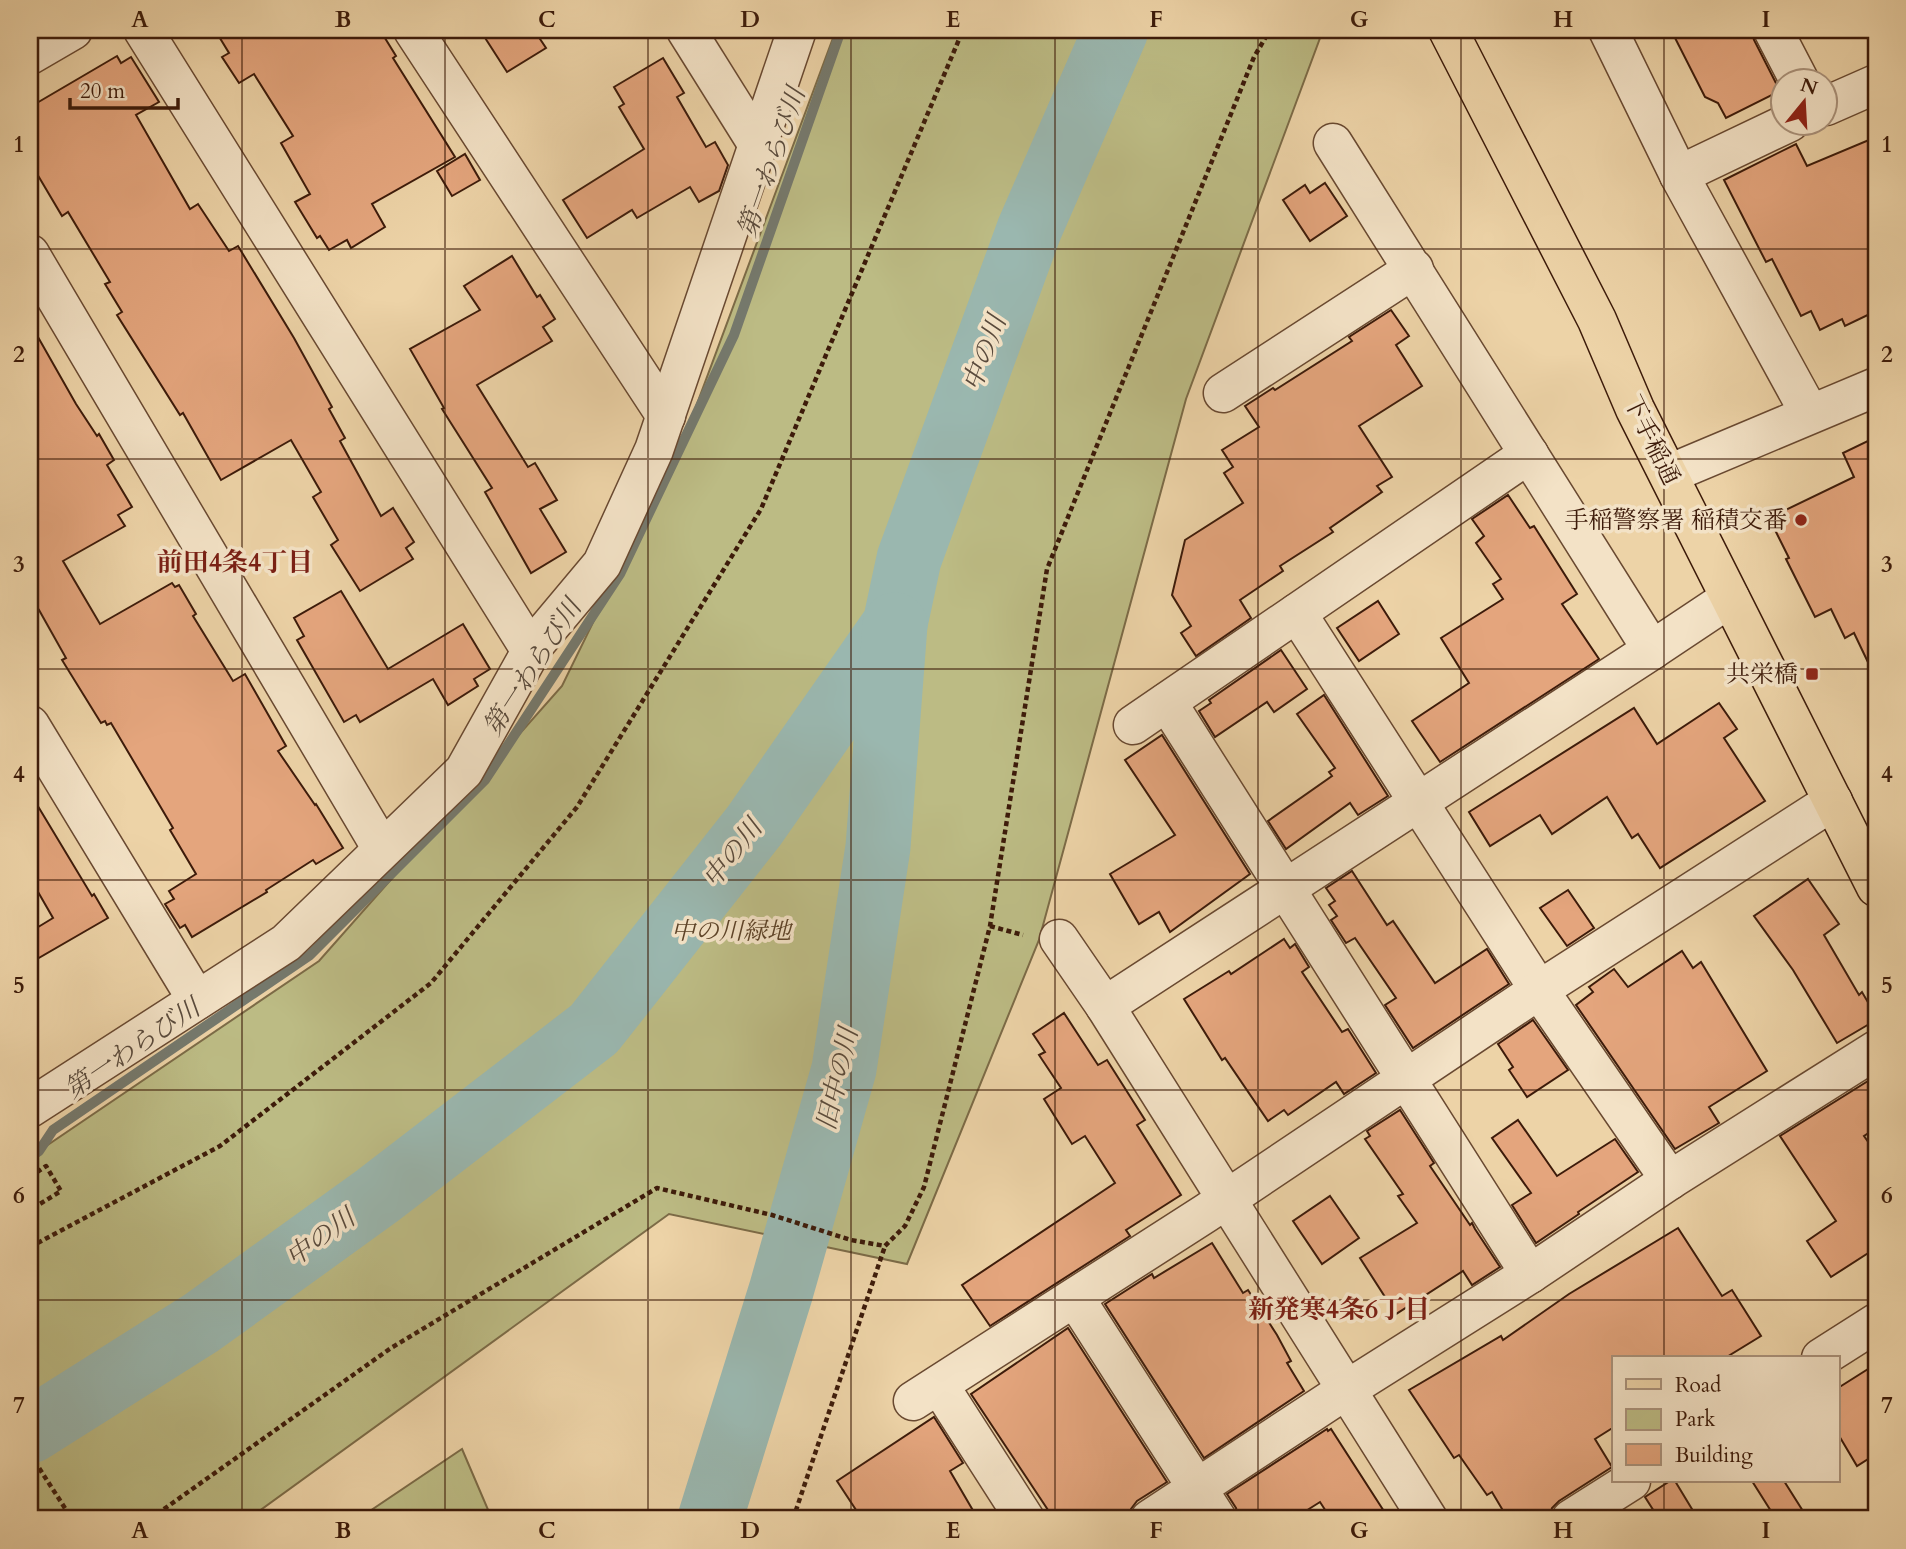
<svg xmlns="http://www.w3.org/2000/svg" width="1906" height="1549" font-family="Cardo,'Noto Serif JP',serif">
  <rect width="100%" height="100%" fill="#edd3a7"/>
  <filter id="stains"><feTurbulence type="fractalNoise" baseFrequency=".00286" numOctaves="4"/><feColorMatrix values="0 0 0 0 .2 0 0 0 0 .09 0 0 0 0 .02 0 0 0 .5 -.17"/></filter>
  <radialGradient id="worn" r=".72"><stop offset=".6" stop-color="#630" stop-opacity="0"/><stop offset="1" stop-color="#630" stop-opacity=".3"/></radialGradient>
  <g fill="#bcbb84" stroke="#7c6b47" stroke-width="2">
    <path d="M836,30H1323L1186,399L1039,940L907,1264L669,1214L248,1519H30V1157L319,961L562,686L688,428Z"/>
    <path d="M462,1449L492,1519H358Z"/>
  </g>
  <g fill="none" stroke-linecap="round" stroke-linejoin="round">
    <path stroke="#75796d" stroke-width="10" d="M30,1157L39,1151L53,1130L310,955L485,780L620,574L734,335L841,30"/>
    <g stroke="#9ab7af" stroke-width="65">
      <path d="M30,1431L201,1323L377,1196L594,1029L754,826L895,624L909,559L1029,230L1116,30"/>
      <path d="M710,1519L781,1291L844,1069L878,847L895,625"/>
    </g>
  </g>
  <g fill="#e4a57d" stroke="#3d1b0a" stroke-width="2">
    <path d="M215,30H380L396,56L393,58L455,157L372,204L385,227L351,248L347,240L329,250L320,236L317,238L295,202L310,194L281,143L293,136L254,74L239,83L222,57L229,53Z"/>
    <path d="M480,30H534L546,48L507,72Z"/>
    <path d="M1671,30H1751L1754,40L1780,91L1726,118L1718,103L1705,97Z"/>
    <path d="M117,56L121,63L131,57L159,102L136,115L190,209L198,204L229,251L238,246L294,338L332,407L329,409L345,438L340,441L381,516L393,508L414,542L406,548L413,559L360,591L331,545L338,540L313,497L321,492L291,440L221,480L183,413L180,415L117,315L122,312L105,284L110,282L68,212L62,216L30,162V107Z"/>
    <path d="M663,58L684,93L677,97L706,147L715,142L728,165L719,191L699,202L690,187L637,218L632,210L587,238L563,200L644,149L619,107L624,104L614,87Z"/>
    <path d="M1876,137V311L1845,326L1842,319L1820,330L1811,311L1801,316L1772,259L1766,262L1724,180L1796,144L1807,166Z"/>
    <path d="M465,154L480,180L452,196L437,171Z"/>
    <path d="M1325,183L1347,216L1310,241L1283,200L1305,185L1310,193Z"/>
    <path d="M512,256L537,297L540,295L555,319L543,327L552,341L477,385L528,467L535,463L557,500L540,509L566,552L531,573L485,492L492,488L442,409L444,408L410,349L480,310L464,286Z"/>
    <path d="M1391,310L1409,336L1396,345L1422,386L1359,426L1392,477L1377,486L1382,492L1330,528L1333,532L1280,566L1283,571L1240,600L1251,618L1196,656L1181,633L1191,626L1172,595L1185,540L1243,503L1224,473L1233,467L1222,450L1259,427L1245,406L1273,388L1275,390L1352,341L1349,337Z"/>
    <path d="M30,323L76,404L97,436L99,434L114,460L107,465L132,507L118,515L125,526L63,561L100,624L172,583L175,587L179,585L196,614L193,616L233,681L245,674L286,746L278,751L315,805L316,804L343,848L316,864L313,860L266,890L267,892L192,937L185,925L180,928L165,904L174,899L169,891L196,874L170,830L173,828L111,723L107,725L105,721L101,723L62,660L66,658L39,610L30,616Z"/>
    <path d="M1876,437V679L1854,633L1845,638L1831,609L1815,617L1786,559L1789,558L1769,518L1854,477L1843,453Z"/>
    <path d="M1508,495L1530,528L1534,526L1577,594L1562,604L1599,659L1440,762L1412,721L1469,683L1441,638L1503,599L1493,584L1501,579L1476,543L1484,536L1472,519Z"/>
    <path d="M341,591L388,669L463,624L490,669L474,679L478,686L448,705L433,679L360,722L356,715L344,722L297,640L304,636L294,618Z"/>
    <path d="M1378,601L1399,634L1359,661L1337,628Z"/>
    <path d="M1281,650L1307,689L1274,712L1267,702L1215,737L1199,711L1211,703L1209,700Z"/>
    <path d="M1324,695L1388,796L1358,815L1350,803L1286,849L1268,821L1332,776L1329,772L1335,768L1297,714Z"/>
    <path d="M1719,703L1737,729L1724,738L1765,801L1660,868L1638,834L1632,838L1607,797L1552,834L1540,815L1490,846L1469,812L1634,708L1657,744Z"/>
    <path d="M1162,735L1250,874L1170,932L1159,912L1139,924L1110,874L1175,835L1125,760Z"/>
    <path d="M30,793L92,896L94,894L108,918L30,963V932L53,918L30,878Z"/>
    <path d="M1352,871L1387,925L1393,921L1435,983L1487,949L1509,984L1413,1048L1385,1005L1396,998L1355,938L1346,943L1331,920L1337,916L1329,905L1335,901L1326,888Z"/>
    <path d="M1808,879L1839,924L1824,935L1859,995L1862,992L1876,1016V1020L1837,1043L1793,970L1754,916Z"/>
    <path d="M1568,890L1594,928L1567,946L1540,908Z"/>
    <path d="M1284,939L1290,948L1295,944L1309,967L1302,972L1342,1032L1348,1029L1376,1073L1344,1094L1336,1082L1288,1115L1284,1110L1268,1121L1225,1058L1222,1060L1184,999L1229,971L1231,974Z"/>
    <path d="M1682,951L1693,968L1701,962L1767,1071L1709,1107L1719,1123L1675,1149L1576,1005L1593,992L1589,987L1614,969L1628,987Z"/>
    <path d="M1064,1013L1098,1065L1107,1060L1145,1120L1137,1125L1181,1195L1126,1230L1130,1236L990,1326L962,1285L1115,1183L1085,1136L1072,1144L1044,1099L1061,1088L1039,1055L1045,1052L1033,1034Z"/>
    <path d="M1533,1020L1568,1070L1527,1097L1509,1070L1513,1067L1498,1044Z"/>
    <path d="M1876,1076V1128L1864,1136L1876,1153V1248L1831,1277L1807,1241L1836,1221L1780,1136Z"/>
    <path d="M1400,1110L1434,1163L1430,1166L1470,1225L1472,1223L1475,1229L1500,1267L1472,1285L1463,1271L1396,1314L1360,1258L1417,1223L1398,1196L1403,1194L1365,1139L1370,1136L1367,1131Z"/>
    <path d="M1518,1120L1557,1176L1615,1139L1638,1172L1578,1212L1579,1214L1536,1243L1512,1205L1531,1193L1492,1138Z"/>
    <path d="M1330,1196L1359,1238L1322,1264L1293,1221Z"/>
    <path d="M1678,1228L1722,1296L1732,1290L1761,1336L1725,1358H1614V1427L1595,1439L1612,1467L1559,1501L1552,1508L1550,1515L1544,1519H1508L1492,1492L1487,1495L1459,1455L1454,1458L1409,1390L1501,1336L1503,1340L1569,1294Z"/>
    <path d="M1212,1243L1243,1293L1248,1290L1277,1335L1291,1361L1287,1363L1304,1391L1204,1458L1105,1304L1152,1274L1154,1278Z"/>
    <path d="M1068,1328L1167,1482L1137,1501L1131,1509L1128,1519H1054L971,1394Z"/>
    <path d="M1876,1364V1454L1857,1466L1838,1434V1388Z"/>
    <path d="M934,1417L963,1463L950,1471L978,1519H862L837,1481Z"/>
    <path d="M1327,1429L1328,1431L1331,1429L1389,1519H1331L1320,1502L1293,1519H1239L1236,1508L1227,1494Z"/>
    <path d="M1670,1481H1675L1698,1519H1659L1645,1497Z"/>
    <path d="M1752,1481H1784L1808,1519H1776Z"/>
  </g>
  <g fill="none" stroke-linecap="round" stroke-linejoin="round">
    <defs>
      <g id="minor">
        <path d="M143,30L531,651"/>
        <path d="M413,30L666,416"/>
        <path d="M686,30L758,145"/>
        <path d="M1608,30L1679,175L1810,414"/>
        <path d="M1773,30L1799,80"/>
        <path d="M30,55L73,30"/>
        <path d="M1826,106L1876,84"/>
        <path d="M1333,143L1652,650L1730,598"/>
        <path d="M1679,175L1790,122"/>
        <path d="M30,254L382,849"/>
        <path d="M1223,393L1414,269"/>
        <path d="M1669,474L1876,387"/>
        <path d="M1297,613L1539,990L1670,1180"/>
        <path d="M1167,702L1530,1274"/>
        <path d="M30,725L197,1000"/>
        <path d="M1133,725L1529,454"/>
        <path d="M1059,939L1105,1006L1428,1519"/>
        <path d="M1105,1006L1652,650"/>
        <path d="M30,1108L286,943L464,771L535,644L602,564L654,450L797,30"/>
        <path d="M1075,1298L1217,1519"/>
        <path d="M1821,1358L1876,1323"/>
        <path d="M939,1385L1025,1519"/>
        <path d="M913,1401L1206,1213L1539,990L1833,801"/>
        <path d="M1150,1519L1346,1390L1530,1274L1670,1180L1876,1050"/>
        <path d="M1571,1519L1631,1481"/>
      </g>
      <path id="major" d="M1448,30L1597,320L1635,409L1876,887"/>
    </defs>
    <use href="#minor" stroke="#694931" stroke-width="41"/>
    <use href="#major" stroke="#3d1b0a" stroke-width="41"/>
    <g stroke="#3d1b0a" stroke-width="4.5" stroke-dasharray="5 3.5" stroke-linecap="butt">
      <path d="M990,926L1023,935"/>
      <path d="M30,1177L46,1166L61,1191L30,1210"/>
      <path d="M30,1247L220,1146L431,983L577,807L761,509L963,30"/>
      <path d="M30,1454L72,1519"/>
      <path d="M150,1519L391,1348L657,1188L772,1215L851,1240L885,1246L905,1226L924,1187L990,926L1047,569L1254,57L1270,30"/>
      <path d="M793,1519L885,1246"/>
    </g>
    <use href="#minor" stroke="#f3e2c6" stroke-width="38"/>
    <use href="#major" stroke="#edd3a7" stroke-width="38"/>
  </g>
  <path fill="none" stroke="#3d1b0a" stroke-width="2" stroke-opacity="0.55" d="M242,30V1519M445,30V1519M648,30V1519M851,30V1519M1055,30V1519M1258,30V1519M1461,30V1519M1664,30V1358M30,249H1876M30,459H1876M30,669H1876M30,880H1876M30,1090H1876M30,1300H1876M1664,1481V1519"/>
  <g fill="#8f2418" stroke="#f3e2c6" stroke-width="2.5">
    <circle cx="1801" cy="520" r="7"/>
    <rect x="1805" y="667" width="14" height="14" rx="3.5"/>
  </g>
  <g text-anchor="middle" stroke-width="7" stroke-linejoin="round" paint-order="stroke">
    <g font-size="24" fill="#3d1b0a" stroke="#f3e2c6">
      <text transform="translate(1652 440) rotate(64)" y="8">下手稲通</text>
    </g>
    <g font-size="24" fill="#3d1b0a" stroke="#f3e2c6" text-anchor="end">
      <text x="1787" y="528">手稲警察署 稲積交番</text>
      <text x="1798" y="682">共栄橋</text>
    </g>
    <g font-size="24" font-style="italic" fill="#5d4328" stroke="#f3e2c6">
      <text x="731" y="939">中の川緑地</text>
    </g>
    <g font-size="26" font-style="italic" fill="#594a3c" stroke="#f3e2c6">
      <text transform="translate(771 162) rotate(-71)" y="9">第一わらび川</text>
      <text transform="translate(984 353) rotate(-70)" y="9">中の川</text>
      <text transform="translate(532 667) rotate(-57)" y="9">第一わらび川</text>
      <text transform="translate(732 853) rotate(-52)" y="9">中の川</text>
      <text transform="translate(132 1048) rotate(-34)" y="9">第一わらび川</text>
      <text transform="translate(837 1079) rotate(-77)" y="9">旧中の川</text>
      <text transform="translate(320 1237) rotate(-36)" y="9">中の川</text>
    </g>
    <g font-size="26" font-weight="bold" fill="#7a1f14" stroke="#f3e2c6">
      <text x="235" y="571">前田4条4丁目</text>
      <text x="1339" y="1318">新発寒4条6丁目</text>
    </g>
  </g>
  <rect width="1906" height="1549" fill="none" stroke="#edd3a7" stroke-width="77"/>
  <rect x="1612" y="1356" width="228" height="126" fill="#f3e2c6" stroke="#aa927b" stroke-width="2"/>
  <rect x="1626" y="1379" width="35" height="10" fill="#edd3a7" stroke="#aa927b" stroke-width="2"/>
  <text x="1675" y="1392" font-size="21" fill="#3d1b0a">Road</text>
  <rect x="1626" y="1409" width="35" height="21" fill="#bcbb84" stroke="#aa927b" stroke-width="2"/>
  <text x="1675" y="1426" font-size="21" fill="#3d1b0a">Park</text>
  <rect x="1626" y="1444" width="35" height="21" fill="#e4a57d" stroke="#aa927b" stroke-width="2"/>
  <text x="1675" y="1462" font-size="21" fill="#3d1b0a">Building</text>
  <g transform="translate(1804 102) rotate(18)"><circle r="33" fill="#f3e2c6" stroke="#aa927b" stroke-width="2"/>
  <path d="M0-5L12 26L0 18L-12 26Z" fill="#8f2418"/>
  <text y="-10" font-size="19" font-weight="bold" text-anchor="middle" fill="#3d1b0a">N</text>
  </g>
  <path d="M70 98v10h108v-10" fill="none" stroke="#3d1b0a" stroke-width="3.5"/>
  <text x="80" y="98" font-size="21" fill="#3d1b0a" stroke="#f3e2c6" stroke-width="5" paint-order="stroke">20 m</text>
  <rect x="38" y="38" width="1830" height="1472" fill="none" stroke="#3d1b0a" stroke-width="2.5"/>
  <g font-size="23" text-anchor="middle" font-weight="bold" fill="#3d1b0a">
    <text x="140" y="27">A</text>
    <text x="343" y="27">B</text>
    <text x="547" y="27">C</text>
    <text x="750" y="27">D</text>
    <text x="953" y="27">E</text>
    <text x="1156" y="27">F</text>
    <text x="1359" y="27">G</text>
    <text x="1563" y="27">H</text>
    <text x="1766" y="27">I</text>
    <text x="19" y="152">1</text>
    <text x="1887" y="152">1</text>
    <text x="19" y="362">2</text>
    <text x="1887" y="362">2</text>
    <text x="19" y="572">3</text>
    <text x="1887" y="572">3</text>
    <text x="19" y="782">4</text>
    <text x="1887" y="782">4</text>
    <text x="19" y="993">5</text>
    <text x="1887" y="993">5</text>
    <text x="19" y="1203">6</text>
    <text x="1887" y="1203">6</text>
    <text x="19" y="1413">7</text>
    <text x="1887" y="1413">7</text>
    <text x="140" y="1538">A</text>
    <text x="343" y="1538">B</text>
    <text x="547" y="1538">C</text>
    <text x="750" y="1538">D</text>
    <text x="953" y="1538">E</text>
    <text x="1156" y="1538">F</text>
    <text x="1359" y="1538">G</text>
    <text x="1563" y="1538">H</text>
    <text x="1766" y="1538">I</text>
  </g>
  <rect width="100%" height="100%" filter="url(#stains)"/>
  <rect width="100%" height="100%" fill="url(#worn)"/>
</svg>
